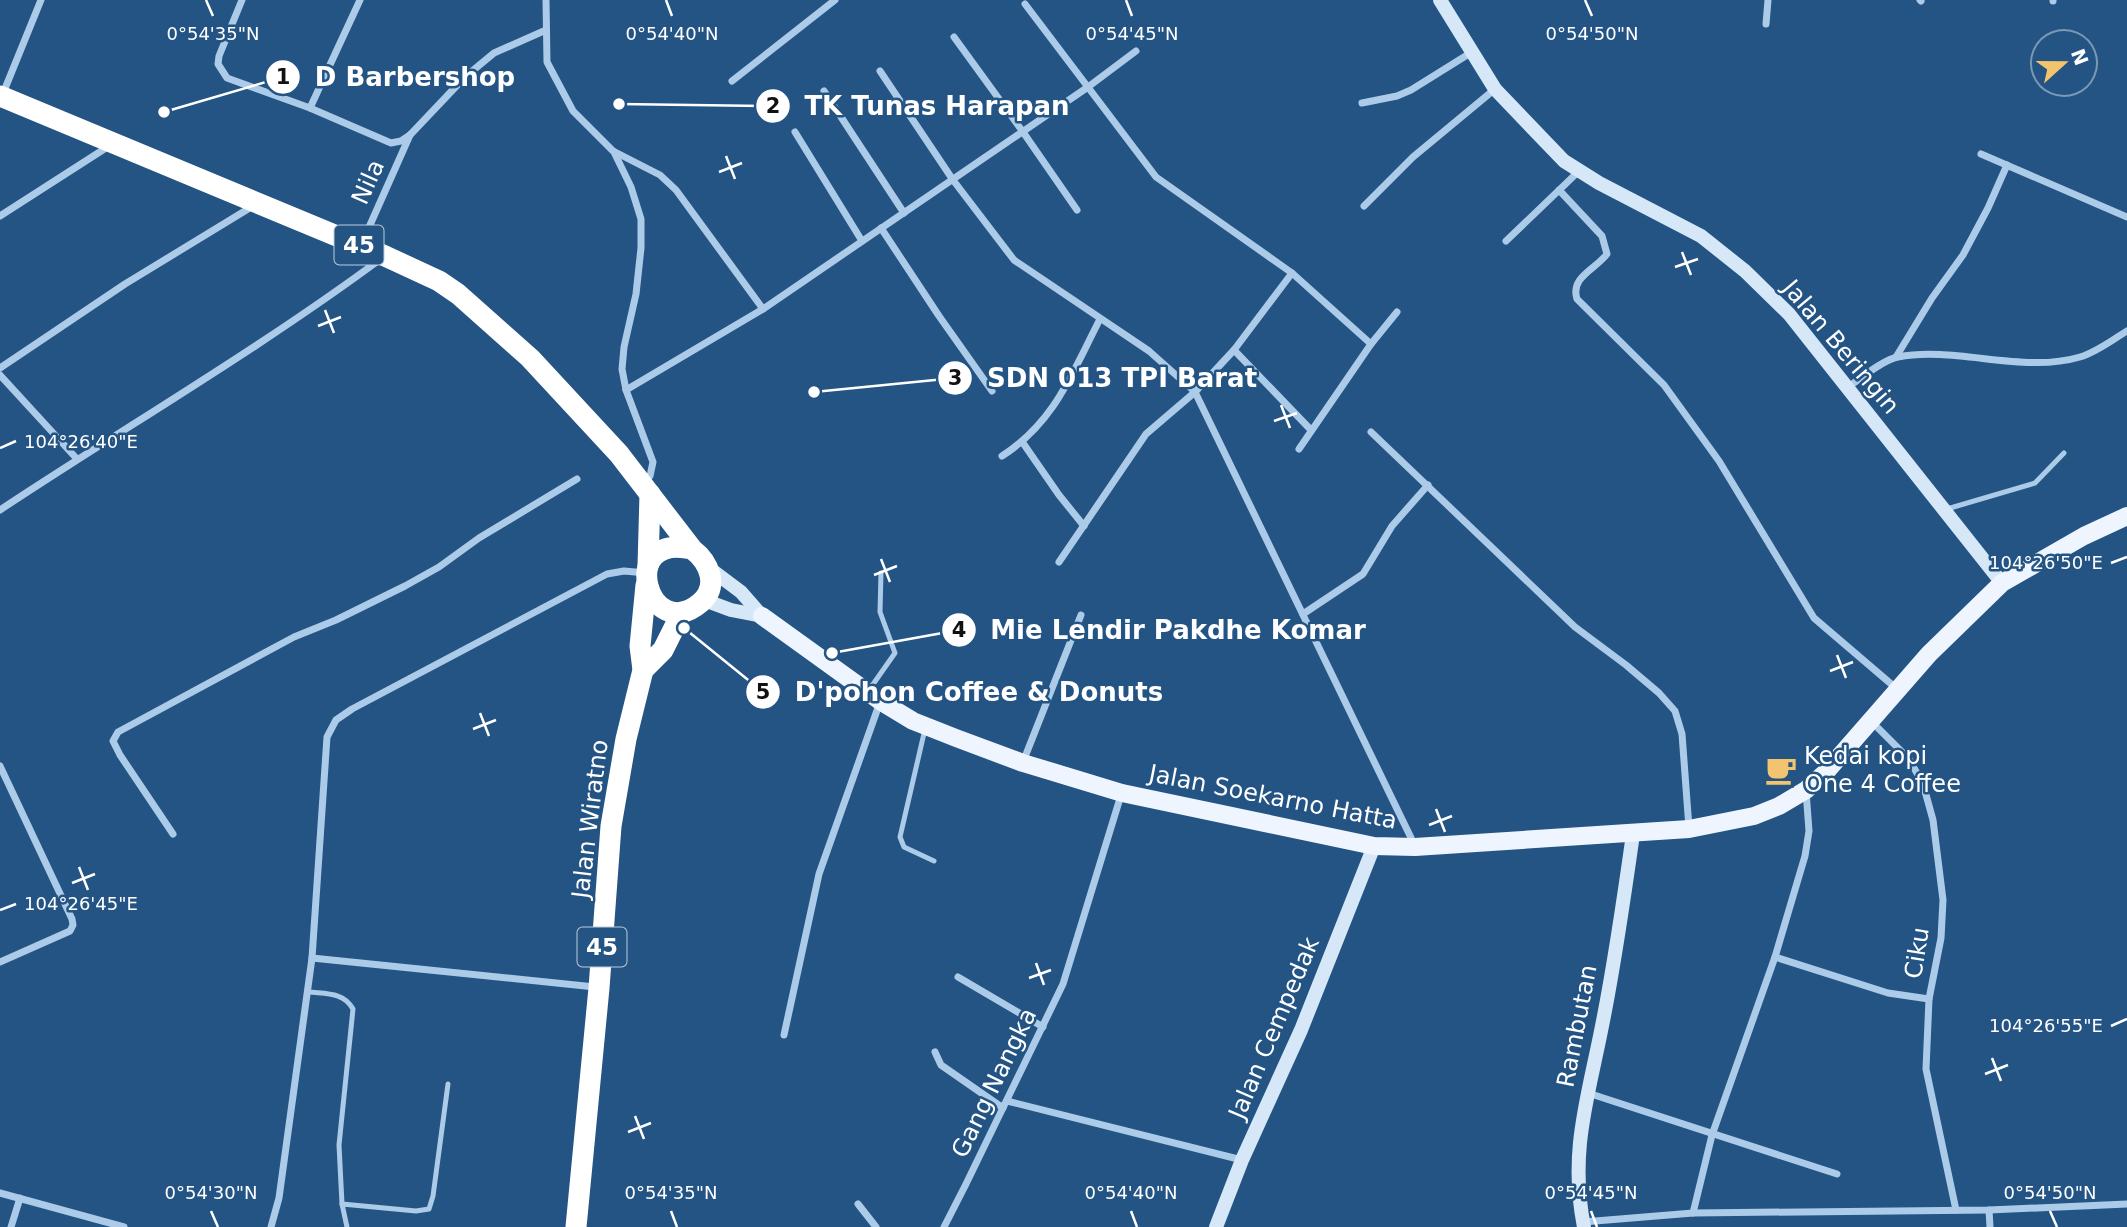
<svg xmlns="http://www.w3.org/2000/svg" width="2127" height="1227" font-family="'DejaVu Sans',sans-serif">
  <rect width="100%" height="100%" fill="#235484"/>
  <g fill="none" stroke-linecap="round" stroke-linejoin="round">
    <g stroke="#accbe8" stroke-width="5">
      <path d="M1947,509L2035,483L2064,453"/>
      <path d="M869,690L895,653L880,612L881,573"/>
      <path d="M925,729L900,837L904,847L934,861"/>
      <path d="M309,992C326,994 344,992 353,1009L339,1145L342,1204"/>
      <path d="M347,1227L342,1204L416,1211L429,1209L433,1196L448,1084"/>
    </g>
    <g stroke="#accbe8" stroke-width="7">
      <path d="M242,0L219,56L218,64L227,78L310,108L391,143L401,141L410,135L465,77L494,53L546,30"/>
      <path d="M546,0L547,62L573,111L614,152L631,187L641,219V248L636,294L624,347L622,369L626,390L653,462L650,476L644,483"/>
      <path d="M1920,0L1921,1"/>
      <path d="M2053,0V1"/>
      <path d="M1025,4L1156,177L1292,273L1371,344"/>
      <path d="M1766,24L1768,0"/>
      <path d="M954,37L1023,132L1077,210"/>
      <path d="M880,71L953,180L1014,260L1149,351L1195,392L1415,846"/>
      <path d="M732,81L835,0"/>
      <path d="M824,91L904,213"/>
      <path d="M2,96L41,0"/>
      <path d="M1362,103L1397,96L1411,90L1472,52"/>
      <path d="M310,108L360,0"/>
      <path d="M795,132L862,241"/>
      <path d="M615,152L660,175L676,190L763,309"/>
      <path d="M1981,154L2127,217"/>
      <path d="M1559,190L1602,236L1607,254C1595,270 1570,277 1577,299L1664,385L1719,461L1814,618L1897,689"/>
      <path d="M1364,206L1413,157L1495,89"/>
      <path d="M0,216L109,146"/>
      <path d="M881,228L939,316L992,391"/>
      <path d="M1506,241L1579,171"/>
      <path d="M362,243L410,135"/>
      <path d="M1234,350L1311,430"/>
      <path d="M1896,357L1932,298L1963,255L1988,208L2007,165"/>
      <path d="M0,368L125,284L253,206"/>
      <path d="M0,375L77,459"/>
      <path d="M1848,387C1860,379 1884,359 1898,357C1956,346 2023,374 2080,357C2097,352 2112,340 2127,331"/>
      <path d="M626,390L763,309L1088,87L1136,51"/>
      <path d="M1371,432L1575,627L1626,665L1659,693L1675,711L1682,734L1689,828"/>
      <path d="M1023,443L1059,495L1084,526"/>
      <path d="M1299,449L1371,344L1397,312"/>
      <path d="M1002,456C1055,422 1072,373 1100,319"/>
      <path d="M0,510C127,426 259,349 382,258"/>
      <path d="M1059,562L1146,434L1195,392L1234,350L1292,273"/>
      <path d="M1303,614L1363,574L1392,526L1428,485"/>
      <path d="M1872,722L1909,759L1923,784L1933,820L1943,900L1941,938L1929,999L1926,1069L1956,1210"/>
      <path d="M1023,762L1081,615"/>
      <path d="M0,766L72,919L73,925L70,931L0,962"/>
      <path d="M173,834L120,755L113,741L118,732L294,637L336,620L405,586L439,567L479,538L577,479"/>
      <path d="M1775,957L1888,993L1929,999"/>
      <path d="M312,958L595,987"/>
      <path d="M958,977L1043,1027"/>
      <path d="M784,1035L819,874L880,702"/>
      <path d="M935,1052L941,1065L1003,1108"/>
      <path d="M1588,1093L1837,1174"/>
      <path d="M1007,1101L1242,1160"/>
      <path d="M0,1193L124,1227"/>
      <path d="M858,1204L876,1227"/>
      <path d="M1989,1210L1990,1227"/>
      <path d="M1693,1213L1712,1135L1775,957L1805,856L1809,831L1806,791"/>
      <path d="M1583,1222L1693,1213L1989,1210L2127,1204"/>
      <path d="M11,1227L20,1198"/>
      <path d="M271,1227L279,1198L312,958L327,737L336,720L352,709L607,574L624,571L646,573"/>
      <path d="M944,1227L966,1184L1063,984L1121,795"/>
    </g>
    <g stroke="#d6e7f7" stroke-width="14">
      <path d="M1440,0L1495,89L1564,161L1599,183L1701,236L1745,271L1789,314L2002,583"/>
      <path d="M709,568L741,592L762,616"/>
      <path d="M704,600L731,610L762,616"/>
      <path d="M1216,1227L1242,1160L1301,1030L1374,846"/>
      <path d="M1584,1227C1569,1152 1588,1098 1602,1026C1615,962 1624,898 1633,834"/>
    </g>
    <path stroke="#eff5fe" stroke-width="18" d="M762,616L880,701L913,721L956,738L1023,763L1122,793L1374,846L1415,847L1689,829L1754,816L1779,806L1806,790L1825,773L1929,654L2002,583L2084,536L2127,516"/>
    <g stroke="#fff" stroke-width="21">
      <path d="M0,96L385,256L439,281L458,294L530,358L619,454L692,549C709,562 720,586 700,603C649,646 615,532 692,549"/>
      <path d="M648,566L650,494"/>
      <path d="M643,670L663,650L682,612"/>
      <path d="M576,1227L599,988L611,826L626,739L643,670L640,646L646,585"/>
    </g>
  </g>
  <path fill="none" stroke="#fff" stroke-width="2.5" d="M206,0L213,16M666,0L672,16M1126,0L1132,16M1585,0L1592,16M726,156L735,179M719,172L742,163M1682,252L1691,275M1675,267L1698,259M325,310L334,333M318,326L341,317M1281,405L1290,428M1274,421L1297,413M0,448L16,441M881,559L890,582M2111,563L2127,557M874,575L897,566M1837,655L1846,678M1830,671L1853,662M480,713L489,736M473,729L496,720M1436,809L1445,832M1429,825L1452,816M79,867L88,890M72,883L95,874M0,910L16,904M1036,963L1044,985M1029,978L1051,970M2111,1026L2127,1019M1992,1058L2001,1081M1985,1074L2008,1065M635,1116L644,1139M628,1132L651,1123M211,1211L218,1227M671,1211L677,1227M1131,1211L1137,1227M1591,1211L1597,1227M2050,1211L2057,1227"/>
  <defs>
    <symbol id="cafe-bare" viewBox="-9 -9 18 18"><path d="M-5.5-4.5H6V0H3Q3 3.5 0 3.5H-2.5Q-5.5 3.5-5.5 0ZM3-3.2v2h1.7v-2ZM-6 4.5H4V6H-6Z" fill="#f3c46f" stroke="#235484" stroke-width="2.5" paint-order="stroke"/></symbol>
  </defs>
  <g fill-rule="evenodd">
    <use href="#cafe-bare" x="1759" y="748" width="44" height="44"/>
  </g>
  <g text-anchor="middle" stroke-width="5" stroke-linejoin="round" paint-order="stroke">
    <g fill="#235484" stroke="#bdccda" stroke-width="2">
      <rect x="334.5" y="225.5" width="49" height="39" rx="5"/>
      <rect x="577.5" y="927.5" width="49" height="39" rx="5"/>
    </g>
    <g font-size="23" font-weight="bold" fill="#fff">
      <text x="359" y="253">45</text>
      <text x="602" y="955">45</text>
    </g>
    <g font-size="24" fill="#fff" stroke="#235484">
      <text transform="translate(368 182) rotate(-66)" y="8">Nila</text>
      <text transform="translate(1841 347) rotate(50)" y="8">Jalan Beringin</text>
      <text transform="translate(1273 797) rotate(11)" y="8">Jalan Soekarno Hatta</text>
      <text transform="translate(590 819) rotate(-83)" y="8">Jalan Wiratno</text>
      <text transform="translate(1917 953) rotate(-81)" y="8">Ciku</text>
      <text transform="translate(1577 1026) rotate(-79)" y="8">Rambutan</text>
      <text transform="translate(1274 1028) rotate(-67)" y="8">Jalan Cempedak</text>
      <text transform="translate(994 1083) rotate(-64)" y="8">Gang Nangka</text>
    </g>
    <g font-size="24" fill="#fff" stroke="#235484" text-anchor="start">
      <text x="1804" y="764">Kedai kopi<tspan x="1804" dy="28">One 4 Coffee</tspan></text>
    </g>
  </g>
  <g font-size="18" text-anchor="middle" fill="#fff" stroke="#235484" stroke-width="5" stroke-linejoin="round" paint-order="stroke">
    <text x="213" y="40">0°54'35"N</text>
    <text x="672" y="40">0°54'40"N</text>
    <text x="1132" y="40">0°54'45"N</text>
    <text x="1592" y="40">0°54'50"N</text>
    <text x="81" y="448">104°26'40"E</text>
    <text x="2046" y="569">104°26'50"E</text>
    <text x="81" y="910">104°26'45"E</text>
    <text x="2046" y="1032">104°26'55"E</text>
    <text x="211" y="1199">0°54'30"N</text>
    <text x="671" y="1199">0°54'35"N</text>
    <text x="1131" y="1199">0°54'40"N</text>
    <text x="1591" y="1199">0°54'45"N</text>
    <text x="2050" y="1199">0°54'50"N</text>
  </g>
  <path fill="none" stroke="#fff" stroke-width="2.5" d="M164 112L283 77M619 104L773 106M814 392L955 378M832 653L959 630M684 628L763 692"/>
  <g fill="#fff" stroke="#235484" stroke-width="2.5">
    <circle cx="164" cy="112" r="7"/>
    <circle cx="619" cy="104" r="7"/>
    <circle cx="814" cy="392" r="7"/>
    <circle cx="832" cy="653" r="7"/>
    <circle cx="684" cy="628" r="7"/>
    <circle cx="283" cy="77" r="18"/>
    <circle cx="773" cy="106" r="18"/>
    <circle cx="955" cy="378" r="18"/>
    <circle cx="959" cy="630" r="18"/>
    <circle cx="763" cy="692" r="18"/>
  </g>
  <g font-size="21" text-anchor="middle" font-weight="bold" fill="#111">
    <text x="283" y="84">1</text>
    <text x="773" y="113">2</text>
    <text x="955" y="385">3</text>
    <text x="959" y="637">4</text>
    <text x="763" y="699">5</text>
  </g>
  <g font-size="26" text-anchor="middle" font-weight="bold" fill="#fff" stroke="#235484" stroke-width="5" stroke-linejoin="round" paint-order="stroke">
    <text x="415" y="86">D Barbershop</text>
    <text x="937" y="115">TK Tunas Harapan</text>
    <text x="1122" y="387">SDN 013 TPI Barat</text>
    <text x="1178" y="639">Mie Lendir Pakdhe Komar</text>
    <text x="979" y="701">D'pohon Coffee &amp; Donuts</text>
  </g>
  <g transform="translate(2064 63) rotate(69)"><circle r="33" fill="#235484" stroke="#7b98b5" stroke-width="2"/>
  <path d="M0-5L12 26L0 18L-12 26Z" fill="#f3c46f"/>
  <text y="-10" font-size="19" font-weight="bold" text-anchor="middle" fill="#ffffff">N</text>
  </g>
</svg>
